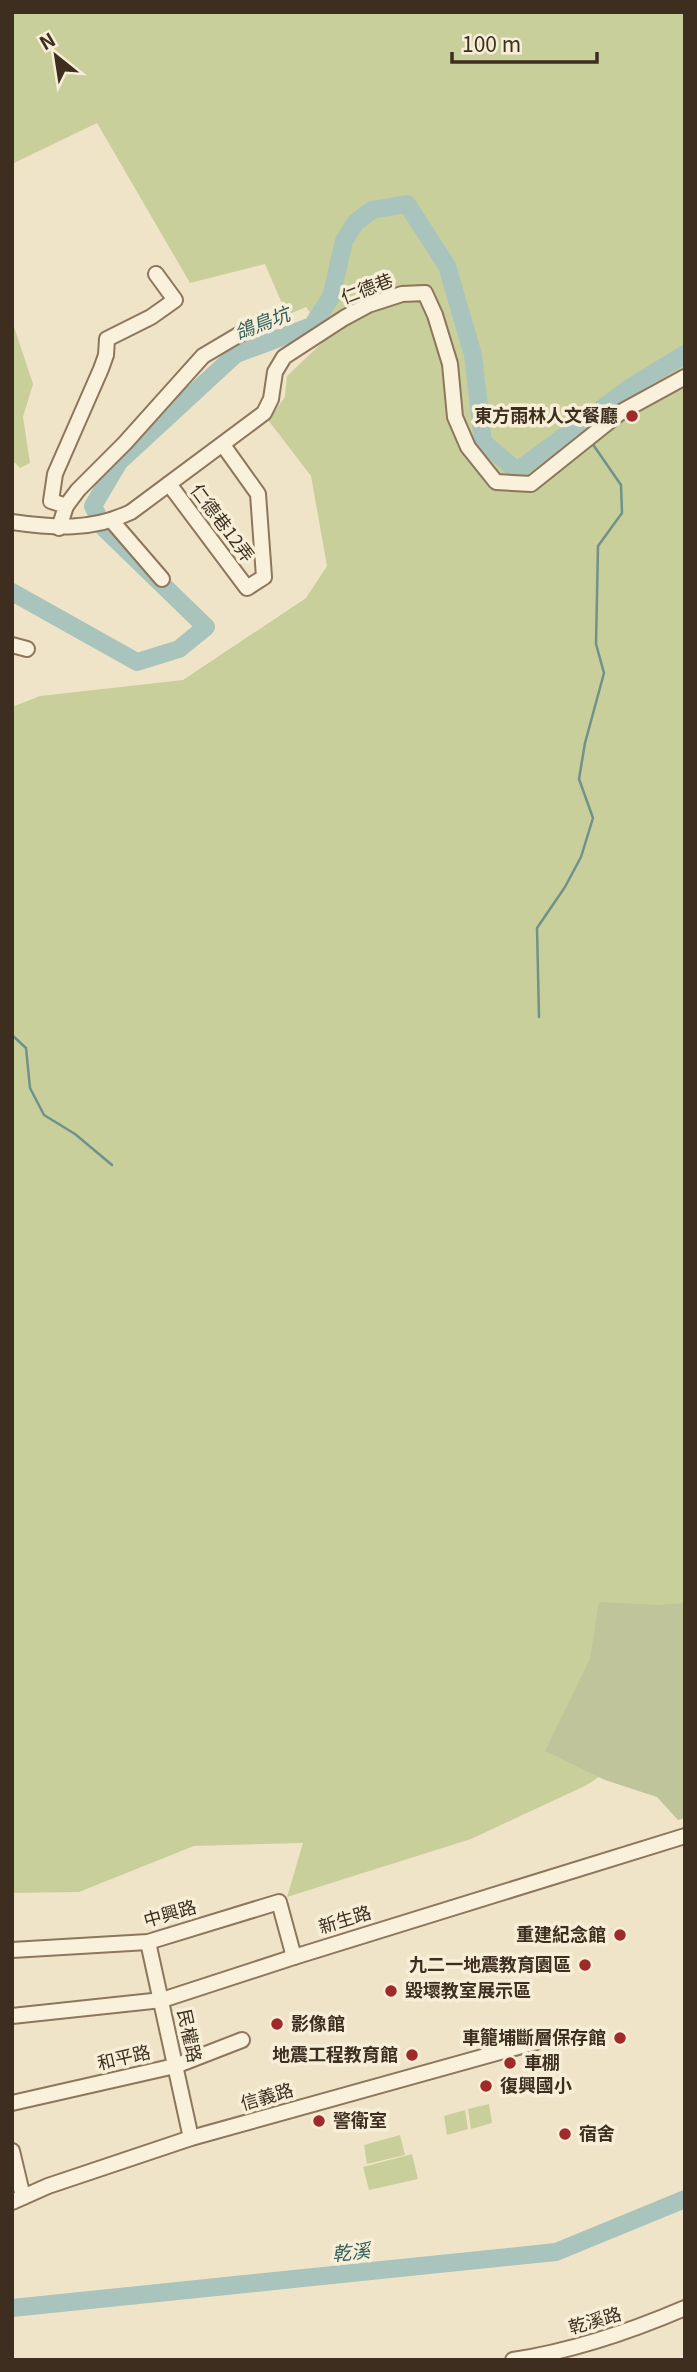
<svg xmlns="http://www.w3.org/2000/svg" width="697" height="2372" font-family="Georgia,'Noto Sans TC',serif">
  <rect width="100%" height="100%" fill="#f0e4c8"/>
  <g fill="#c9cf9b">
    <path d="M12,12H685V1718L587,1785L471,1839L287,1897L303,1843L194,1846L79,1892L12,1893V707L40,696L183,680L306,598L327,566L311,476L268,420L285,397L287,376L328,337L306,307L287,315L265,264L190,283L97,123L12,164Z"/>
    <path d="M12,321L33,384L23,417L30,463L20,468L12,460Z"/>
    <path d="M489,2104L492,2123L471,2129L468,2109Z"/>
    <path d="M465,2110L468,2129L447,2135L444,2116Z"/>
    <path d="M400,2135L405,2155L367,2164L364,2145Z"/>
    <path d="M412,2154L418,2179L369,2190L363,2167Z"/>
  </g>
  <path fill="#bfc49a" d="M599,1602L658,1605L685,1603V1818L678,1820L657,1797L605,1780L545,1751L590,1659Z"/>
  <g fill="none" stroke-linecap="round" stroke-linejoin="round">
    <g stroke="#6f938a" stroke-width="2.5">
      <path d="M580,425L586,434"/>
      <path d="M539,1017L537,928L565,887L581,857L593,818L579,779L585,743L604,673L596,644L598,546L622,513L621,485L592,443"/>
      <path d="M12,1035L26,1048L30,1088L44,1115L75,1134L112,1165"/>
    </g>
    <g stroke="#a9c4bc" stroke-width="18">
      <path d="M12,592L137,662L179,649L206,627L104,528L93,506L119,462L236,354L312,326L331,297L344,241L355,223L372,210L407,204L447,266L473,355L483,442L517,471L631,387L685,354"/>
      <path d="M12,2308L556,2252L685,2199"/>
    </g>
    <defs>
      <g id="minor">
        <path d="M169,484L247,588L264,577L258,494L223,445"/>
        <path d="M66,506L78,490L125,443L203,356L262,321"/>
        <path d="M112,521L162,579"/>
        <path d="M12,522C54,528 92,531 131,512L264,413L271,399L275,372L284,357L344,318L368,305L402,294L425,293L435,315L450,364L455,417L468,447L496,482L531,484L621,412L685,377"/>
        <path d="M59,528L66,506L51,501L55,474L101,369L106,355L107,339L151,317L175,300L156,274"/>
        <path d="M12,645L27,649"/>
        <path d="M148,1942L191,2138"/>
        <path d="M12,1950L148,1942L279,1902L294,1957"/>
        <path d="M12,2016L162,2000L294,1957L685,1836"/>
        <path d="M12,2103L175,2066L242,2040"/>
        <path d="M12,2151L23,2197"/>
        <path d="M12,2202L48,2186L191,2138L536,2042"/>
        <path d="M513,2360C573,2351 629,2332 685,2308"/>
      </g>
    </defs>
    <use href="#minor" stroke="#8d765c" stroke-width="18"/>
    <use href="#minor" stroke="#faf1dc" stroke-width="14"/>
  </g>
  <g fill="#9e2a2b" stroke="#f7eed8" stroke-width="2.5">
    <circle cx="632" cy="416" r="7"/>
    <circle cx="620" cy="1935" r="7"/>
    <circle cx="585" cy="1965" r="7"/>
    <circle cx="391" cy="1991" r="7"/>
    <circle cx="277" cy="2024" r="7"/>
    <circle cx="620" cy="2038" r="7"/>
    <circle cx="412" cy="2055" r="7"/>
    <circle cx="510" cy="2063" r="7"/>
    <circle cx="486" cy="2086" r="7"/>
    <circle cx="319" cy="2121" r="7"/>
    <circle cx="565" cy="2134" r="7"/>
  </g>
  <g text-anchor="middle" stroke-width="7" stroke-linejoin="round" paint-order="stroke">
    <g font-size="18" fill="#3d2e20" stroke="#f7eed8">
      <text transform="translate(367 289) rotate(-21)" y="6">仁德巷</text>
      <text transform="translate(222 523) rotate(53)" y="6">仁德巷12弄</text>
      <text transform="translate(170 1914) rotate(-16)" y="6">中興路</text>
      <text transform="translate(345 1920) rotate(-17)" y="6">新生路</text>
      <text transform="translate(189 2036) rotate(78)" y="6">民權路</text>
      <text transform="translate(124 2058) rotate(-13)" y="6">和平路</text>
      <text transform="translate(267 2097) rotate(-16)" y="6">信義路</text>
      <text transform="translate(595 2321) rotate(-16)" y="6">乾溪路</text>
    </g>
    <g font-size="18" font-weight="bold" fill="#3d2e20" stroke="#f7eed8" text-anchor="start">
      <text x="618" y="422" text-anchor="end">東方雨林人文餐廳</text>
      <text x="606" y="1941" text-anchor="end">重建紀念館</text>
      <text x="571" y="1971" text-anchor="end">九二一地震教育園區</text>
      <text x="405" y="1997">毀壞教室展示區</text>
      <text x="291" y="2030">影像館</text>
      <text x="606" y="2044" text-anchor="end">車籠埔斷層保存館</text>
      <text x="398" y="2061" text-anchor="end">地震工程教育館</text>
      <text x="524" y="2069">車棚</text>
      <text x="500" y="2092">復興國小</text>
      <text x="333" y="2127">警衛室</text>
      <text x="579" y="2140">宿舍</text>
    </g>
    <g font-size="19" font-style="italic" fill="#2f5d5a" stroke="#f7eed8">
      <text transform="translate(262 323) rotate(-21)" y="7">鴿鳥坑</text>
      <text transform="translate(351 2252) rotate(-6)" y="7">乾溪</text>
    </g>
  </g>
  <rect width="697" height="2372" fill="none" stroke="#3d2e20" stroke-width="28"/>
  <g transform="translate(56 56) rotate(330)" stroke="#f7eed8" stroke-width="5" paint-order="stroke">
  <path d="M0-5L12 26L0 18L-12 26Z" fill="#3d2e20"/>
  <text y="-10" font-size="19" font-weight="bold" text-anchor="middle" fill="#3d2e20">N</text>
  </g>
  <path d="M452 52v10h145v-10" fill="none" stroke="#3d2e20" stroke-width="3.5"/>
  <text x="462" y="52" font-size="21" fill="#3d2e20" stroke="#f7eed8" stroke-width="5" paint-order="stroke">100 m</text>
</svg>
